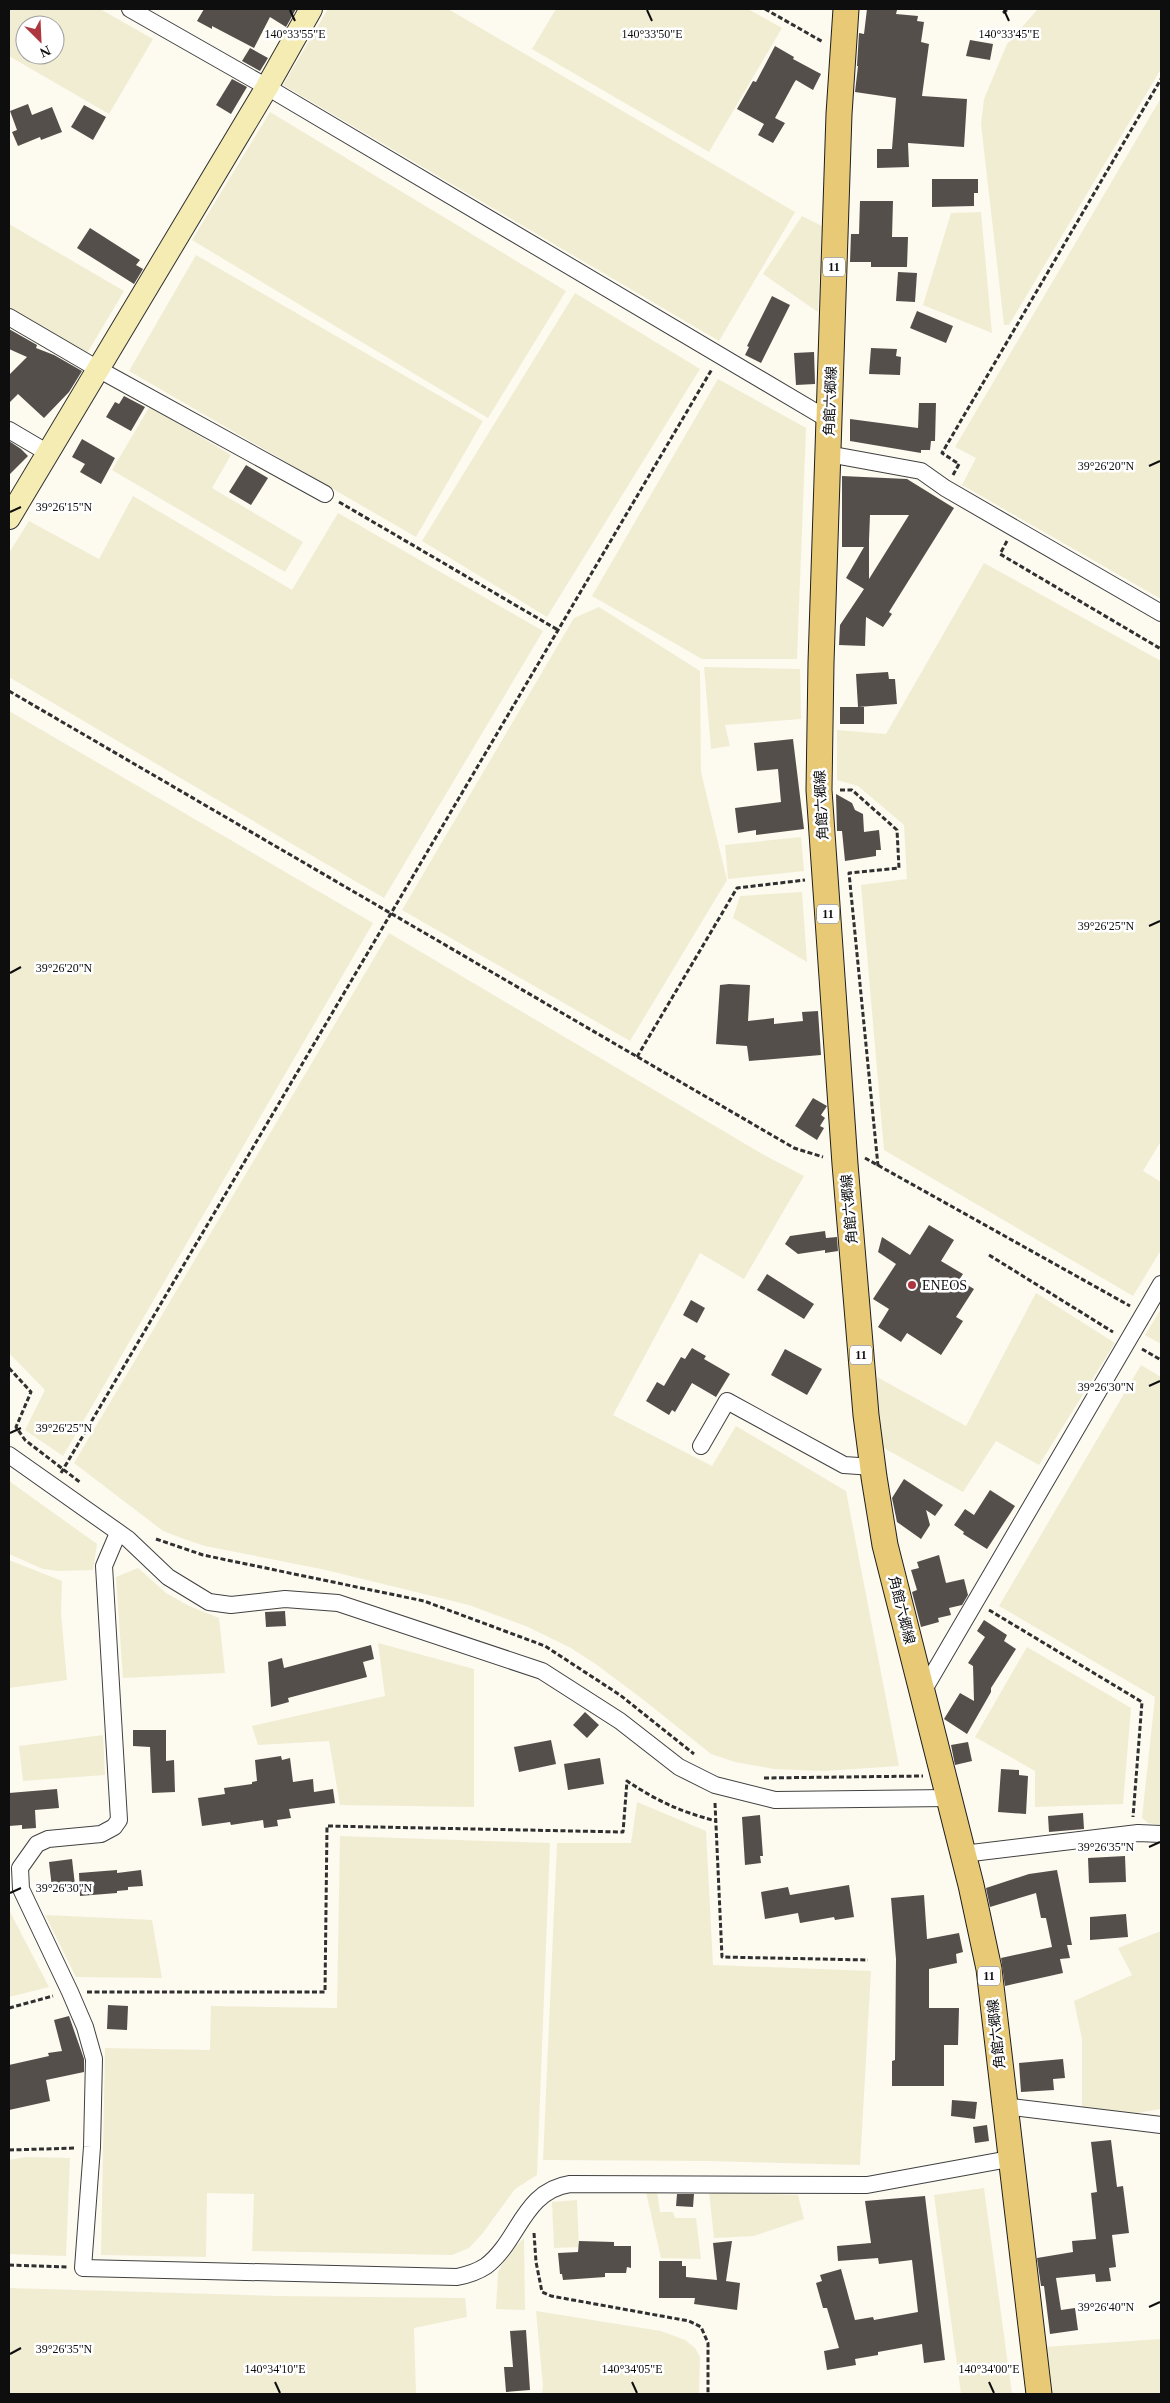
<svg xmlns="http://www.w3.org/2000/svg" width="1170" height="2403" font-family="'Times New Roman','Noto Sans JP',serif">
  <rect width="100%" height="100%" fill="#fdfaf0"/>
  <g fill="#f1edd3" fill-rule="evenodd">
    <path d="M10,9H100L153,39L109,114L9,56ZM25,25H55V55H25Z"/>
    <path d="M328,9H448L795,212L719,341L283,85Z"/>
    <path d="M556,9H748L782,28L709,152L532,49Z"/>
    <path d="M1038,9H1161V69L1009,325H1004L981,124L984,99L1007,44Z"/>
    <path d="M1161,98V599L962,485L976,458L955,447Z"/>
    <path d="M270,112L566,291L488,418L192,240Z"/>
    <path d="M981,212L992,333L923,305L951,213Z"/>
    <path d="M802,216L822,226L818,312L763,274Z"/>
    <path d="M9,224L124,291L86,355L9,310Z"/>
    <path d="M196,255L483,421L416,537L129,371Z"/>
    <path d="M575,293L700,369L547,617L422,541Z"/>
    <path d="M718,379L806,428L797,659H702L592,596Z"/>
    <path d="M150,406L231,455L212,488L303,542L285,572L112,470Z"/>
    <path d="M133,496L292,590L338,513L543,631L384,898L9,677V553L29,521L99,559Z"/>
    <path d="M984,563L1161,661V1141L1143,1171L1161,1182V1250L1133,1296L884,1150L861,885L907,879L904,825L858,786L837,780V730L886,734Z"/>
    <path d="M599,607L700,671L701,772L727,880L630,1041L402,910L574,618Z"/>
    <path d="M704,667L800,669L801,719L725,725L730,746L711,749Z"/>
    <path d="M9,711L373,923L63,1456L25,1430L45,1390L9,1353Z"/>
    <path d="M801,837L804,871L728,879L725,845Z"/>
    <path d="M802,892L807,962L733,918L740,896Z"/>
    <path d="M389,933L764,1155L804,1176L744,1279L700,1253L613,1415L712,1466L736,1426L846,1491L899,1766L824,1771L774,1769L735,1762L711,1754L645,1701L597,1665L571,1648L528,1627L469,1605L326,1570L205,1546L184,1539L163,1531L74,1463Z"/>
    <path d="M1036,1293L1115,1343L1039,1465L996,1441L963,1492L882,1447L877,1377L966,1426Z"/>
    <path d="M1161,1309V1344L1145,1335Z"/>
    <path d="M1141,1365L1161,1377V1825L1148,1823L1142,1818L1155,1697L999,1606Z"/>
    <path d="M9,1481L97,1544L93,1570L59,1571L43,1569L9,1554Z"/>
    <path d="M9,1560L62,1581L61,1613L67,1680L9,1688Z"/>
    <path d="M138,1568L166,1593L189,1606L219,1618L225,1673L123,1678L116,1577Z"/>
    <path d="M378,1643L474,1669V1807L340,1805L329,1741L258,1745L252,1726L385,1696Z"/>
    <path d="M1027,1647L1131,1708L1123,1804L1035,1807V1771L975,1737Z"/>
    <path d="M103,1735L105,1775L23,1781L19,1746Z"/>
    <path d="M637,1802L706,1831L713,1965L871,1971L860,2165L707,2161L543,2160L557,1843H631Z"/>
    <path d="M340,1836L550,1843L537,2175L515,2189L482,2234L469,2248L452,2255L252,2251L254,2194L207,2193L206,2257L101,2255L105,2048L210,2050L211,2006L337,2008Z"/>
    <path d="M9,1910L49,1987L9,1997Z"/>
    <path d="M45,1915L152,1920L162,1978L76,1977Z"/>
    <path d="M1161,1931V2109L1137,2113L1082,2111V2039L1074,2001L1132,1975L1118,1948Z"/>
    <path d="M26,2157L70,2158L66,2256L9,2254V2160Z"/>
    <path d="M984,2188L1012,2394H961L934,2195Z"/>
    <path d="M646,2192H657L660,2212H673L675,2218H696L701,2259L661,2258Z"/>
    <path d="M709,2192L798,2195L804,2219L754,2236L714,2238Z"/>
    <path d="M577,2200L579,2247L554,2248L552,2202Z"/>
    <path d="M524,2238L525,2310L496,2309L498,2272L508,2254Z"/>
    <path d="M9,2288L277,2296L465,2298L467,2317L414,2328L416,2394H9Z"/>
    <path d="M536,2311L661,2331L685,2340L695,2348L700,2357L699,2394H542L543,2386Z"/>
    <path d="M1161,2339V2394H1049L1044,2347Z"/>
  </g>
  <g fill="#554f4b" fill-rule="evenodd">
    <path d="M204,9H296L286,27L270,17L254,48L212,26V29L197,21Z"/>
    <path d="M867,9L897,10L896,14L918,16L917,21L924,22L921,42L929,44L922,96L967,99L964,147L908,143L909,167L877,168V149H892L896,98L855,92L858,66H857L859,33L864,34Z"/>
    <path d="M970,40L993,44L990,60L966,56Z"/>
    <path d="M775,46L794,57L793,59L821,74L813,90L796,80L794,83L775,118L785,123L773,143L758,135L764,124L737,109L753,81L756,82Z"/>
    <path d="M250,48L268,58L260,71L242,61Z"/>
    <path d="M232,79L247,87L231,114L216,105Z"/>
    <path d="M28,104L32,115L52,107L62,132L41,140L40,137L18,146L12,132L17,130L10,111Z"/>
    <path d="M84,105L106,117L93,140L71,127Z"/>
    <path d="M932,179H978V193H974V206L932,207Z"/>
    <path d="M860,201H893L892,237H908L907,267H871V262H850L851,234H859Z"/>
    <path d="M90,228L140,260L136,265L143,269L134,284L77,248Z"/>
    <path d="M898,272L917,273L915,302L896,301Z"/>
    <path d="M772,296L790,305L761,363L745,355L749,347L747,346Z"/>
    <path d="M917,311L953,326L946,343L910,328Z"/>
    <path d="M9,329L37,345L36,348L54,355L82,371L69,392L44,418L18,394L9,403V375L27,357L9,349Z"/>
    <path d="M871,348L897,349L896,356L901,357L900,375L869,374Z"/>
    <path d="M814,352L815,384L796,385L794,353Z"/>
    <path d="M124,396L145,407L131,431L106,417L115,402L119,404Z"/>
    <path d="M919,403H936L935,441H931L930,450H921V453L850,441V419L918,428Z"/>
    <path d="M82,439L115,458L101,484L80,472L85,464L72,457Z"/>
    <path d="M9,441L21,449L28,456L9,475Z"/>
    <path d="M246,465L268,478L251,505L229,492Z"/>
    <path d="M842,476L907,479L954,508L889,612L892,614L883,627L866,617L865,646L839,645L840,625L864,589L846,578L864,547H842ZM870,515H909L869,579V540Z"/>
    <path d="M888,672L889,679H895L897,704L858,707L856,674Z"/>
    <rect x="840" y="707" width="24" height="17"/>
    <path d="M793,739L804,829L756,835V830L738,833L735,808L781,802L778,769L757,771L754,743Z"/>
    <path d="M836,794L852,803L855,810L863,814L864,832L879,830L881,850H876V856L845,861L842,831H837Z"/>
    <path d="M729,984L750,985L748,1021L774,1018V1024L803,1021L802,1012L818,1011L821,1055L749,1061L747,1046L716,1044L720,985Z"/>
    <path d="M813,1098L827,1106L821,1115L825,1118L820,1126L824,1128L817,1140L795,1126Z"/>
    <path d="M929,1225L954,1240L941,1261L963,1274L959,1280L974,1289L956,1317L963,1321L941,1355L907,1333L901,1342L878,1327L889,1309L873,1299L896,1264L878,1252L882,1237L910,1255Z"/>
    <path d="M825,1231L826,1238L837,1237L838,1251L825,1253V1250L798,1254L785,1244L790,1236Z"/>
    <path d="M767,1274L814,1304L804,1319L757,1290Z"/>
    <path d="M691,1300L705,1308L697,1323L683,1315Z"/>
    <path d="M692,1348L706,1356L704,1359L730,1374L716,1397L692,1383L675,1412L672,1410L669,1415L646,1401L657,1382L664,1386L681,1357L685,1359Z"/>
    <path d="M785,1349L822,1369L807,1395L771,1375Z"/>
    <path d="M904,1479L943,1505L935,1516L926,1510L930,1525L921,1539L897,1522L892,1498Z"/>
    <path d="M990,1490L1015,1506L987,1549L963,1534L964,1532L954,1525L965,1509L974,1515Z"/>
    <path d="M939,1555L946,1583L964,1579L968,1595L962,1605L949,1608L951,1615L938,1618L939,1622L921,1627L912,1592L917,1590L911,1570L919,1568L917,1562Z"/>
    <path d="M285,1611L286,1626L266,1627L265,1612Z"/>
    <path d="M984,1620L1007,1635L1004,1641L1016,1649L991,1688V1692L967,1734L944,1719L960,1693L974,1701L973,1666L968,1663L985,1637L977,1631Z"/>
    <path d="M371,1645L374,1659L363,1662L367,1677L288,1698L289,1702L271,1707L268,1662L282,1658L284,1668Z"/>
    <path d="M585,1712L599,1725L587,1738L573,1725Z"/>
    <path d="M133,1730H166V1761L174,1760L175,1792L152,1793L150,1747L133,1746Z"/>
    <path d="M551,1740L556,1764L519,1772L514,1747Z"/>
    <path d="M968,1742L972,1761L955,1765L951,1745Z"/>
    <path d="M281,1756L282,1760L290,1758L293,1782L313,1779L314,1792L333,1789L335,1803L289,1809L291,1818L277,1820L278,1826L264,1828L263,1820L231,1825L230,1822L202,1826L198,1798L225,1794L224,1788L252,1784V1782L257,1781L255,1760Z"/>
    <path d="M600,1758L604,1784L568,1790L564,1764Z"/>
    <path d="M1001,1769L1019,1770V1775L1028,1776L1026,1814L998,1812Z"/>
    <path d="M57,1789L59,1808L35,1810L36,1828L22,1829V1825L9,1826V1793Z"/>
    <path d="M1083,1813L1084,1829L1049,1832L1048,1816Z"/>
    <path d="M760,1815L763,1856H760L761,1863L745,1865L742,1817Z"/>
    <path d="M1125,1856L1126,1882L1089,1883L1088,1858Z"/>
    <path d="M72,1859L75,1885L52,1888L49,1862Z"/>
    <path d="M117,1870V1873L141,1870L143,1886L128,1887V1890L117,1891V1893L80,1896L79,1873Z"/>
    <path d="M1057,1870L1072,1945H1067L1070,1958L1060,1959L1063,1973L1005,1986L1001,1958L1052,1947L1046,1918H1041L1036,1893L990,1907L986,1888L1029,1874Z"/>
    <path d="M849,1885L854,1917L835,1920L834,1917L800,1923L798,1913L765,1919L761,1892L788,1887L790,1895Z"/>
    <path d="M924,1895L927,1939L959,1933L963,1952L956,1954L957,1963L929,1969V2008H959L958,2045H944V2086H892V2061L895,2060L896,1959L891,1898Z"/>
    <path d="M1126,1914L1128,1937L1090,1940V1917Z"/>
    <path d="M108,2005L128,2006L127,2030L107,2029Z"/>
    <path d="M69,2016L84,2059V2072L46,2080L50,2101L9,2110V2065L49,2056L48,2053L62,2051L54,2020Z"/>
    <path d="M1063,2059L1065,2078L1053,2079L1054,2090L1021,2092L1019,2063Z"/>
    <path d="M952,2100L977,2102L975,2119L951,2116Z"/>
    <path d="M987,2125L989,2141L975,2143L973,2127Z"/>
    <path d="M1111,2140L1117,2187L1123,2186L1129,2233L1112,2235L1116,2267L1109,2268L1111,2281L1096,2282L1095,2274L1056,2278L1061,2310L1075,2308L1078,2330L1050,2334L1044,2286H1041L1037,2258L1073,2252L1072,2241L1096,2239L1091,2193L1097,2192L1091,2142Z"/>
    <path d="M677,2194H694L693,2207L676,2206Z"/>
    <path d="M925,2196L945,2360L924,2363L922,2344L878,2352V2355L855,2359L856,2365L827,2370L824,2351L839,2348L827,2308H823L816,2283L822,2281L820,2275L841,2269L855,2320L873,2317L874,2320L918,2312L912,2260L879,2264L878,2258L838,2261L837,2246L871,2243L865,2201Z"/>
    <path d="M579,2241L614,2242V2246H631V2268L627,2267L626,2273H605V2277L563,2280L562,2274H560L558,2253L578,2252Z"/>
    <path d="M732,2241L726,2281L740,2283L737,2310L694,2304L695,2298H659V2261H682V2266H686V2277L717,2280L713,2243Z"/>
    <path d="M526,2330L530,2390L506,2392L504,2367H513L510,2331Z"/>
  </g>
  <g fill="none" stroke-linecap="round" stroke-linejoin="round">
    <defs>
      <g id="street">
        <path d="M130,9L267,87L829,420"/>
        <path d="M9,317L98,369L325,494"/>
        <path d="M9,430L48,453"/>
        <path d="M828,454L921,471L945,488L1161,613"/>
        <path d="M701,1446L727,1401L844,1465L873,1467"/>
        <path d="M9,1455L128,1539L168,1577L209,1602L231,1605L285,1599L338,1603L542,1671L620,1721L679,1767L715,1785L775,1800L948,1798"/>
        <path d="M118,1533L104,1566L119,1820L114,1827L101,1834L48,1839L37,1844L20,1868L21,1889L70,1992L85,2027L94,2059L92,2147L83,2268L457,2277C467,2275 477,2272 486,2266C519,2241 523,2191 570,2184L867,2185L1009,2159"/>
        <path d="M922,1693L1161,1284"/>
        <path d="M963,1854L1138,1833L1161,1834"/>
        <path d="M1004,2106L1161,2125"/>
      </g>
      <path id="secondary" d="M9,518L267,87L311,9"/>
      <path id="primary" d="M846,9L839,114L821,663L819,790L845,1164L866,1415L874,1477L885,1545L971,1885L989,1969L1039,2394"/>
    </defs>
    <use href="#street" stroke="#414141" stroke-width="18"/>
    <use href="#secondary" stroke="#303030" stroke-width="24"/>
    <use href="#primary" stroke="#1f1f1f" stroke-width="27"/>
    <g stroke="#303030" stroke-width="3" stroke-dasharray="5 2.5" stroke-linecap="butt">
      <path d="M765,9L823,42"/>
      <path d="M1003,13L1008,9"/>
      <path d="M953,475L959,464L942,453L1161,79"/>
      <path d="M339,502L558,630"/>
      <path d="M1007,541L1000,554L1161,649"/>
      <path d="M9,691L794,1148L823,1157"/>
      <path d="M840,790H852L897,830L899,868L849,873L878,1166"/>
      <path d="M637,1057L737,888L805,880"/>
      <path d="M865,1158L1130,1306"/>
      <path d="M989,1255L1113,1332"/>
      <path d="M1142,1349L1161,1360"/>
      <path d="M9,1368L31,1392L16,1427L25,1440L81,1483"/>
      <path d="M61,1473L712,369"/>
      <path d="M156,1539L203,1555L424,1601L545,1646L620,1695L694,1754"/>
      <path d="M989,1610L1142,1702L1133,1817"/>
      <path d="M764,1778L923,1776"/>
      <path d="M715,1803L722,1957L868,1960"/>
      <path d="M87,1992H325L327,1826L623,1832L627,1781C659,1802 679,1811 716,1821"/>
      <path d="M9,2008L53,1996"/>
      <path d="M9,2150L76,2148"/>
      <path d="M534,2233L536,2262L542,2292L551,2296L689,2321L701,2327L708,2343V2394"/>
      <path d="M9,2265L67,2267"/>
    </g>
    <use href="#street" stroke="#fff" stroke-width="16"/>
    <use href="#secondary" stroke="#f5ecb3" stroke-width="22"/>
    <use href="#primary" stroke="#e8c975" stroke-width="25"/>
  </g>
  <path fill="none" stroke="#0e0e0e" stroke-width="2" d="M290,10L295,21M647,10L652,21M1004,10L1009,21M1149,466L1160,461M10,512L21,507M1149,926L1160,921M10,973L21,967M1149,1386L1160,1381M10,1433L21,1428M1149,1847L1160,1842M10,1893L21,1888M1149,2307L1160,2302M10,2354L21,2348M275,2382L280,2393M632,2382L637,2393M989,2382L994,2393"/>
  <circle fill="#ad363f" stroke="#fff" stroke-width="2" cx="912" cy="1285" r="5"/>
  <g text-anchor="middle" stroke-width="5" stroke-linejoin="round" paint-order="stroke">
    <g fill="#fff" stroke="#565656" stroke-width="1">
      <rect x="823" y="257.5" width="22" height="19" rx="4"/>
      <rect x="817" y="904.5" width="22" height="19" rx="4"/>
      <rect x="850" y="1345.5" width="22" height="19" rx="4"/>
      <rect x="978" y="1966.5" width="22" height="19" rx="4"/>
    </g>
    <g font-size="12" font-weight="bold" fill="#0e0e0e">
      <text x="834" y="271">11</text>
      <text x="828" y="918">11</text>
      <text x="861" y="1359">11</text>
      <text x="989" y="1980">11</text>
    </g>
    <g font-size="14" fill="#0e0e0e" stroke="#fff">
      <text transform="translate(830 401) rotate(-88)" y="5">角館六郷線</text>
      <text transform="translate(821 805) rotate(-93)" y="5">角館六郷線</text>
      <text transform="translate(849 1209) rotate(-95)" y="5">角館六郷線</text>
      <text transform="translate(902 1610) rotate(76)" y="5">角館六郷線</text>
      <text transform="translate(996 2034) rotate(-96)" y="5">角館六郷線</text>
    </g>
    <g font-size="14" fill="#0e0e0e" stroke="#fff" text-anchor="start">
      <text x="922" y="1290">ENEOS</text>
    </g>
  </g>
  <g font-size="12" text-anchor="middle" fill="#0e0e0e" stroke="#fff" stroke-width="5" stroke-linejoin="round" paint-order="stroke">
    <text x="295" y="38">140°33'55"E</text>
    <text x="652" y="38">140°33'50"E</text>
    <text x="1009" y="38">140°33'45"E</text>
    <text x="1106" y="470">39°26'20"N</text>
    <text x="64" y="511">39°26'15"N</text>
    <text x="1106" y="930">39°26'25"N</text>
    <text x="64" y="972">39°26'20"N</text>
    <text x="1106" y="1391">39°26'30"N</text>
    <text x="64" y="1432">39°26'25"N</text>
    <text x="1106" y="1851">39°26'35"N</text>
    <text x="64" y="1892">39°26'30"N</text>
    <text x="1106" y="2311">39°26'40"N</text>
    <text x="64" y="2353">39°26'35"N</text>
    <text x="275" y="2373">140°34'10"E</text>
    <text x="632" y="2373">140°34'05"E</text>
    <text x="989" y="2373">140°34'00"E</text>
  </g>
  <rect width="1170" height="2403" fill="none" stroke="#0e0e0e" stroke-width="20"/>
  <g transform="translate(40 40) rotate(156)"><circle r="24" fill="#ffffff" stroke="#9f9f9f"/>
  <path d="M0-4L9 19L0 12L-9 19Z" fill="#ad363f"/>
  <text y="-8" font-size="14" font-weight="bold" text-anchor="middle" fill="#0e0e0e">N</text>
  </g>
</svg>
